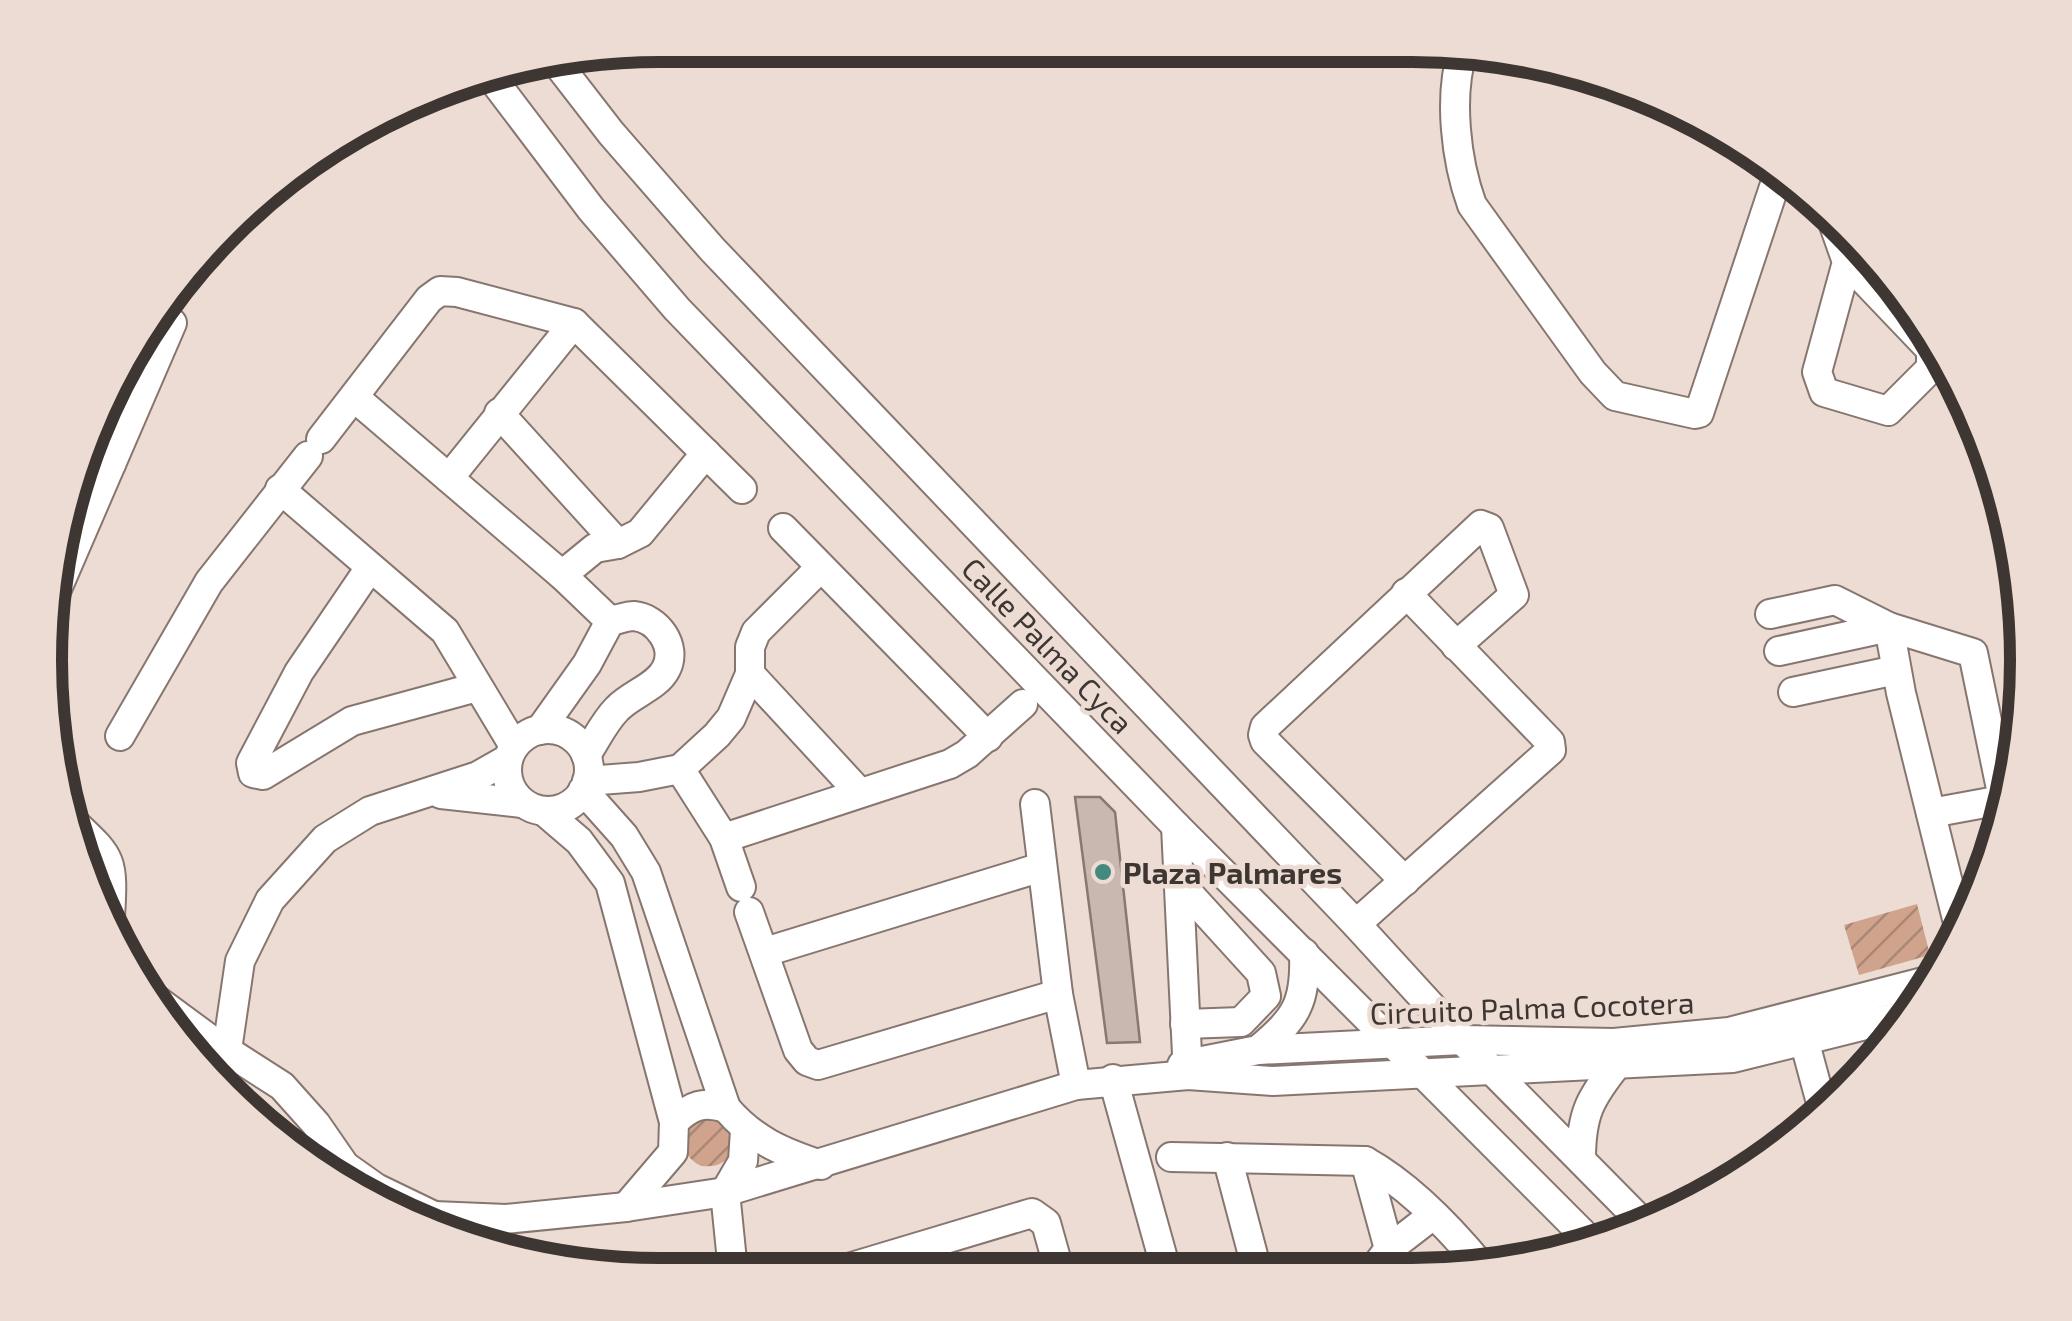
<svg xmlns="http://www.w3.org/2000/svg" width="2072" height="1321" font-family="'Exo 2',sans-serif">
<defs>
<pattern id="garden-furrows" width="10" height="10" patternUnits="userSpaceOnUse" patternTransform="scale(2.5)"><rect width="10" height="10" fill="#d0a38d"/><path d="M-1 1l2-2M0 10L10 0M9 11l2-2" fill="none" stroke="#aa8674"/></pattern>
</defs>
<rect width="100%" height="100%" fill="#eddcd3"/>
<g fill="url(#garden-furrows)">
<polygon points="1917,904 1930,955 1859,975 1844,925"/>
<path d="M 687,1116 L 730,1120 L 737,1145 C 727,1161 721,1168 701,1166 C 678,1154 684,1138 687,1116 Z"/>
</g>
<polygon fill="#c9b8b0" stroke="#887870" stroke-width="2.5" points="1075,797 1100,797 1115,812 1140,1042 1107,1043"/>
<g fill="none" stroke-linecap="round" stroke-linejoin="round">
<g stroke="#86766f" stroke-width="32">
<g id="minor">
<path d="M 1463,50 C 1448,96 1456,161 1472,205 L 1593,373 L 1615,396 L 1695,414 L 1699,413 L 1780,169"/>
<polyline points="556,62 611,133 712,249 1356,924 1462,1040 1643,1223"/>
<polyline points="488,73 591,209 677,309 1176,826 1587,1238"/>
<polyline points="1835,228 1847,262 1931,350 1931,368 1888,411 1824,392 1817,372 1847,262"/>
<polyline points="354,397 562,575 610,621"/>
<polyline points="499,413 618,544"/>
<polyline points="321,439 429,299 440,291 457,292 574,323 742,489"/>
<polyline points="87,444 111,464"/>
<polyline points="449,478 574,323"/>
<polyline points="280,489 445,631 514,746"/>
<polyline points="783,528 988,737"/>
<polyline points="369,569 299,672 251,763 253,773 263,775 352,721 477,687"/>
<polyline points="562,575 595,548 618,544 640,533 706,453"/>
<polyline points="48,610 172,323"/>
<polyline points="1770,614 1835,600 1889,627 1779,651"/>
<polyline points="750,674 859,792"/>
<polyline points="1793,692 1896,670"/>
<circle cx="548" cy="770" r="41"/>
<path d="M 540,730 L 587,664 L 610,621 C 617,620 626,616 634,616 C 657,618 678,646 666,669 C 657,687 631,694 617,709 C 604,722 596,740 586,755"/>
<polyline points="120,736 209,582 308,456"/>
<polyline points="680,769 724,838 741,887"/>
<polyline points="587,781 639,777 680,769 717,735 731,718 750,674 750,647 756,632 820,568"/>
<path d="M 583,790 L 624,836 L 646,872 L 726,1108 C 753,1140 782,1152 821,1165"/>
<polyline points="441,794 522,803"/>
<polyline points="1035,804 1058,994 1076,1085"/>
<polyline points="544,811 579,841 610,883 674,1122 673,1152 626,1207"/>
<polyline points="1931,813 2007,799"/>
<path d="M 66,815 C 111,858 114,854 110,917"/>
<polyline points="1176,826 1188,1075"/>
<polyline points="724,838 950,764 967,754 1023,704"/>
<polyline points="1405,881 1265,741 1263,735 1265,727 1481,525 1489,528 1514,595 1456,646"/>
<polyline points="1180,884 1261,973 1266,996 1241,1022 1185,1024"/>
<polyline points="749,912 798,1050 807,1061 818,1065 1058,994"/>
<polyline points="1957,919 1901,693 1889,627 1973,653 2006,813"/>
<polyline points="1356,924 1551,750 1550,742 1406,593"/>
<polyline points="765,952 1042,867"/>
<polyline points="143,990 215,1043 282,1086 316,1124 345,1166 376,1188 434,1216"/>
<polyline points="1800,1025 1820,1099 1829,1111"/>
<path d="M 1258,1050 C 1296,1018 1306,1004 1304,953"/>
<polyline points="1182,1065 1258,1050 1462,1040 1614,1043 1729,1032 1927,981"/>
<polyline points="216,1074 227,1050 240,961 270,900 325,839 370,811 478,776 508,759"/>
<polyline points="1113,1079 1167,1273"/>
<path d="M 674,1122 C 691,1105 704,1101 726,1108"/>
<path d="M 1171,1157 L 1365,1161 C 1410,1186 1449,1227 1482,1267"/>
<polyline points="1227,1157 1258,1274"/>
<path d="M 1581,1159 C 1581,1114 1590,1098 1618,1063"/>
<polyline points="1365,1161 1389,1249"/>
<polyline points="725,1192 733,1271"/>
<polyline points="725,1192 743,1161 745,1130"/>
<polyline points="416,1224 434,1216 506,1219 626,1207 725,1192 1076,1085 1188,1075 1273,1081 1733,1058 1910,1014"/>
<polyline points="835,1272 1032,1213 1046,1223 1060,1273"/>
<polyline points="1370,1274 1389,1249 1433,1215"/>
</g>
</g>
<use href="#minor" stroke="#fff" stroke-width="28"/>
</g>
<circle fill="#44897e" stroke="#eddcd3" stroke-width="4" cx="1103" cy="872" r="10"/>
<g text-anchor="middle" dominant-baseline="central" stroke-width="9" stroke-linejoin="round" paint-order="stroke">
<g font-size="30" fill="#3d3633" stroke="#eddcd3">
<text transform="translate(1048 645) rotate(46)">Calle Palma Cyca</text>
<text transform="translate(1532 1007) rotate(-2)">Circuito Palma Cocotera</text>
</g>
<g font-size="30" font-weight="bold" fill="#3d3633" stroke="#eddcd3" text-anchor="start">
<text x="1123" y="872">Plaza Palmares</text>
</g>
</g>
<path d="M0 0H2072V1321H0ZM660 62H1412A598 598 0 0 1 2010 660V660A598 598 0 0 1 1412 1258H660A598 598 0 0 1 62 660V660A598 598 0 0 1 660 62Z" fill="#eddcd3" fill-rule="evenodd"/>
<path fill="none" stroke="#3d3633" stroke-width="12" d="M660 62H1412A598 598 0 0 1 2010 660V660A598 598 0 0 1 1412 1258H660A598 598 0 0 1 62 660V660A598 598 0 0 1 660 62Z"/>
</svg>
